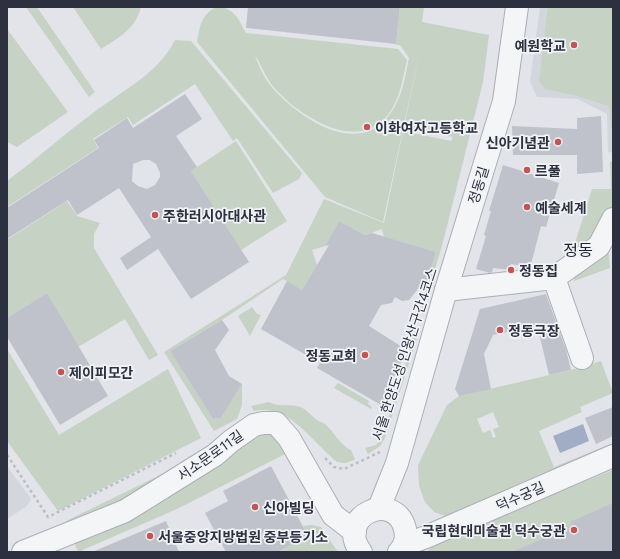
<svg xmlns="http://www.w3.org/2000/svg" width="620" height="559" font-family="Commissioner,'Noto Sans KR',sans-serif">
<rect width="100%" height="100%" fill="#e2e4e9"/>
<g fill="#d4d6dd">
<polygon points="540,7 613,7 613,151 608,153 607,114 577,99 537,97 530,82"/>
<polygon points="7,466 31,499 27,506 7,519"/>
</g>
<g fill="#c5d2c4" fill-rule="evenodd">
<polygon points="26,7 37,7 95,92 89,97"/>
<path d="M 73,7 L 141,7 C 135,29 120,37 101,49 Z"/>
<path d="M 217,7 C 234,7 239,20 246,33 L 398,49 L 407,60 C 403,76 401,93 393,107 C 365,157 305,120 277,91 C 267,81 262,66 255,55 C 259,68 266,82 276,92 C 302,119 355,155 387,118 C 402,101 405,78 409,58 L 400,45 L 396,45 L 400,7 L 424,7 L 422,22 L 489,35 L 483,82 L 442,246 L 423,309 L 420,304 L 436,252 L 384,237 L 382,229 L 365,235 L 339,221 L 325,246 L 312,250 L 317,265 L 302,290 L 283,279 L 222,320 L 170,351 L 213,419 L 221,418 L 242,384 L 242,405 L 237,419 L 214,431 L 164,352 L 286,275 L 324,199 L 384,223 L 403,131 L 451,141 L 453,137 L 404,127 L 423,36 L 383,222 L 325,197 L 197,42 C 200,26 201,14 217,7 Z"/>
<polygon points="548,7 613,7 613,140 609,106 577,96 545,89 539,81"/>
<polygon points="7,29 68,112 17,147 7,142"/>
<path d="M 175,40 L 191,41 L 302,173 L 299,179 L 273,193 L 237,138 L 233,141 L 195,84 L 133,125 L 128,117 L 93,139 L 98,148 L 7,207 L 7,181 C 35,160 61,137 89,116 C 118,93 158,75 175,40 Z"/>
<polygon points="236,141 287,221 241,250 191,171"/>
<polygon points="613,161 613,243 608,244 610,268 574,281 575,263 571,256 592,189 611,189 610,162"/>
<polygon points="67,201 77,216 100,223 94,234 94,248 158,355 149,360 125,319 78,347 47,293 7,318 7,240"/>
<polygon points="252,307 257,314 261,315 250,336 238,316"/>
<polygon points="417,329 420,329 385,438 380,446 368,454 365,448 376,445 382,437 410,350 414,331"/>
<polygon points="7,349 59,435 168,369 201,438 58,511 7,441"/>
<path d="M 601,361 L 613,393 L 580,407 L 582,412 L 539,431 L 554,467 L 613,443 L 613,448 L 448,517 L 434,512 L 425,502 L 419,486 L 418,465 L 447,405 L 459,396 L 571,370 ZM 493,412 L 499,427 L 493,429 L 496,437 L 493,438 L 490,430 L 483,433 L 477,419 Z"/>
<polygon points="338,383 369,401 368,404 372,407 371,409 334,388"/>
<path d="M 269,402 C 279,407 286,404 297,406 C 305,407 310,415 317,420 C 319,422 323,422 325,424 C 333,431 342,447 351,450 L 355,460 L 345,463 L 337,462 C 313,443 288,402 254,411 L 251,406 Z"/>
<polygon points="265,427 291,451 177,509 78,552 66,521 257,428"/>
<polygon points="613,470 613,552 427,552 436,542"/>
<polygon points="312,525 321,527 338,552 278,552 308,536 303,526"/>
</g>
<polygon fill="#a1adc5" points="583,424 589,441 560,453 553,436"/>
<g fill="#c0c2cb" fill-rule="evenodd">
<polygon points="248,7 400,7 396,44 246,28"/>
<path d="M 185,94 L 202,119 L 176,136 L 197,167 L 191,171 L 249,262 L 191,299 L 158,249 L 127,270 L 120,258 L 151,237 L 119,188 L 77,215 L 68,200 L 7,239 L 7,208 L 99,148 L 94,140 L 127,118 L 133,128 ZM 143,160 L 150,160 L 156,164 L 160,173 L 160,177 L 155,185 L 147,189 L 138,186 L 132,181 L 133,164 Z"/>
<polygon points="601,116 603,172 577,174 577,155 513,155 512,126 577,129 577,118"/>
<polygon points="503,165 559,183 546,227 541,226 530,268 511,264 510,270 493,268 492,272 490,273 476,269 486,236 484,235 491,211 489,211"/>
<polygon points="339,221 365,235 372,233 436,252 426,285 422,284 409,300 402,301 395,297 392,303 381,305 369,326 407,350 381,405 317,368 320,363 261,329 287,281 302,290 329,245 325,246"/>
<polygon points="47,293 108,396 60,425 7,337 7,318"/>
<polygon points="546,294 566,350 571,370 549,375 537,325 493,335 484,354 491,389 459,396 455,389 480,309"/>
<polygon points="222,320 229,330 215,350 229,376 242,384 221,418 213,419 170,351"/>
<polygon points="613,407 613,436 596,444 585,418"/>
<polygon points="271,466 308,536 278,552 226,552 205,513 228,501 223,491"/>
<polygon points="613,503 613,552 512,552 572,526 570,522"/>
<polygon points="166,521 179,552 92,552"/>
</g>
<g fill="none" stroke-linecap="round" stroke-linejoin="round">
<g stroke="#abaeb6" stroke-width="24">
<g id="minor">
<polyline points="554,278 582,358"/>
<polyline points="446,290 554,278 599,246 613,219"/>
<polyline points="379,508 397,463 446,290 504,101 517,7"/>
<polyline points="404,545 426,537 613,456"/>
<polyline points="23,552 125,511 215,455 231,441 254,425 263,423 276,423 289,438 333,515 355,532"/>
<path d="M 361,552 C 334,516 395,489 405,529 C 407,537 405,546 399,552"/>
</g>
</g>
<g stroke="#bcbec3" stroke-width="2.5" stroke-dasharray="3 3" stroke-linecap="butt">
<polyline points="7,455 48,517 176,453"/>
<polyline points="325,458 334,467 344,469 380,452"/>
</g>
<use href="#minor" stroke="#f4f5f7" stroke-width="22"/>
</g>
<g fill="#c05655" stroke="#f1f3f6" stroke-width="1.5">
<circle cx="574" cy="45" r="4"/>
<circle cx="367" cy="127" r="4"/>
<circle cx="558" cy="142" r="4"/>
<circle cx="527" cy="170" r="4"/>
<circle cx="527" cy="207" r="4"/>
<circle cx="155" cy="215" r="4"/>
<circle cx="511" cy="270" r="4"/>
<circle cx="500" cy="330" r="4"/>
<circle cx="365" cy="355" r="4"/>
<circle cx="61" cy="372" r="4"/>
<circle cx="255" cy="507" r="4"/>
<circle cx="574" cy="530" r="4"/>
<circle cx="150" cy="536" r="4"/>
</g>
<g text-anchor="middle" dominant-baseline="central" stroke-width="3.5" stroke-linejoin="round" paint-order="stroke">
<g font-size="14" font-weight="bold" fill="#2c303f" stroke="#f1f3f6" text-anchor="start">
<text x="566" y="45" text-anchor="end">예원학교</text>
<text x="375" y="127">이화여자고등학교</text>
<text x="550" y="142" text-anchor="end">신아기념관</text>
<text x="535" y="170">르풀</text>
<text x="535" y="207">예술세계</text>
<text x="163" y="215">주한러시아대사관</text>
<text x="519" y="270">정동집</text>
<text x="508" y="330">정동극장</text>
<text x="357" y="355" text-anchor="end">정동교회</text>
<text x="69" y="372">제이피모간</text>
<text x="263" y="507">신아빌딩</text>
<text x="566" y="530" text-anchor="end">국립현대미술관 덕수궁관</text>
<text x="158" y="536">서울중앙지방법원 중부등기소</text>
</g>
<g font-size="14" fill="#2c303f" stroke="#f1f3f6">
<text transform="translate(478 185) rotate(-73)">정동길</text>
<text transform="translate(404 354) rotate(-72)">서울 한양도성 인왕산구간4코스</text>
<text transform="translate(210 455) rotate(-35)">서소문로11길</text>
<text transform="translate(520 496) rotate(-24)">덕수궁길</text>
</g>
<g font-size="16" fill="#1e2130" stroke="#f1f3f6">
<text x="578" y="249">정동</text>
</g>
</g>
<rect width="620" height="559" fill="none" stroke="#2c303f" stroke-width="16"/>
</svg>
